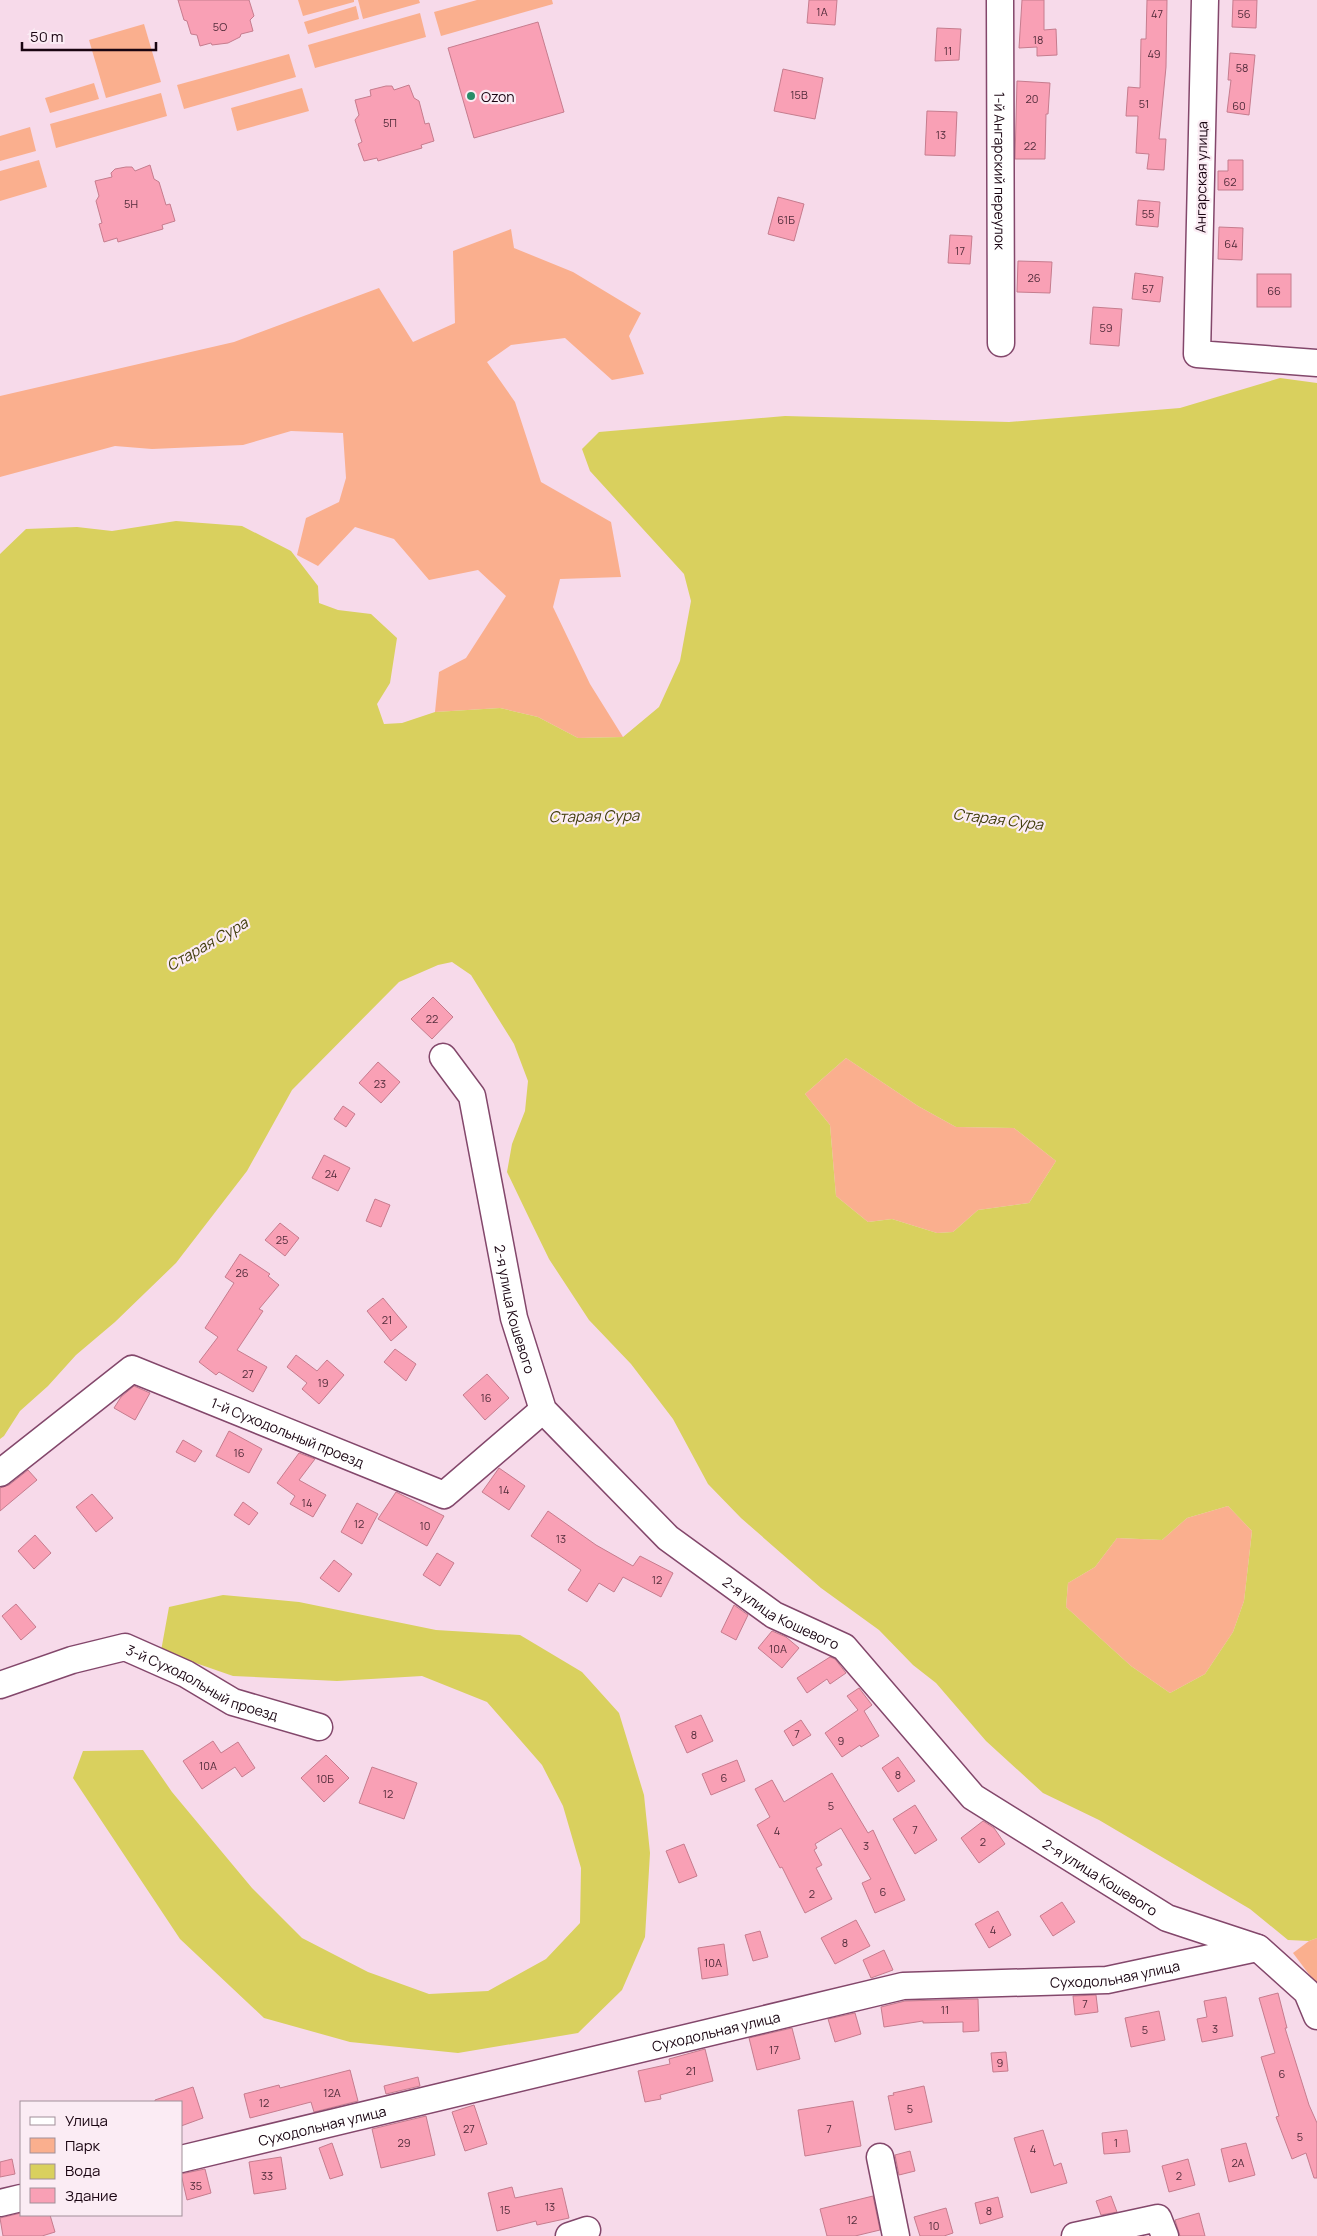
<svg xmlns="http://www.w3.org/2000/svg" width="1317" height="2236" font-family="Manrope,sans-serif">
<rect width="100%" height="100%" fill="#f7daea"/>
<g fill="#faaf8e">
<polygon points="298,0 354,0 354,2 303,16"/>
<polygon points="358,0 419,0 420,3 363,19"/>
<polygon points="477,0 552,0 553,4 441,36 434,12"/>
<polygon points="356,6 359,19 308,34 304,22"/>
<polygon points="420,13 426,37 315,68 308,45"/>
<polygon points="144,24 161,82 106,98 89,40"/>
<polygon points="289,54 296,77 184,109 177,85"/>
<polygon points="94,83 99,99 50,113 45,98"/>
<polygon points="302,88 309,111 237,131 231,108"/>
<polygon points="161,93 167,116 56,148 50,124"/>
<polygon points="30,127 36,151 0,161 0,136"/>
<polygon points="39,160 47,187 0,201 0,171"/>
<polygon points="511,229 514,248 573,272 641,313 629,336 644,374 612,380 565,338 511,345 487,362 515,402 541,482 611,522 621,577 560,579 553,607 590,684 623,737 578,738 538,717 500,708 435,712 439,672 466,658 506,596 478,570 429,580 394,539 355,527 318,566 297,555 306,518 339,502 346,478 343,433 291,431 243,445 152,449 115,446 0,477 0,396 234,342 379,288 413,342 455,323 453,251"/>
<polygon points="846,1058 918,1106 956,1127 1014,1128 1056,1161 1029,1203 978,1210 953,1232 937,1233 892,1219 868,1222 836,1196 830,1125 805,1094"/>
<polygon points="1228,1506 1252,1531 1244,1601 1233,1632 1205,1674 1170,1693 1131,1666 1066,1607 1068,1583 1095,1567 1117,1538 1162,1540 1187,1518"/>
<polygon points="1317,1938 1317,1985 1293,1953 1309,1941"/>
</g>
<g fill="#d9d05e" fill-rule="evenodd">
<path d="M 1280,378 L 1317,383 L 1317,1938 L 1309,1941 L 1288,1940 L 1250,1909 L 1099,1820 L 1043,1793 L 986,1741 L 936,1683 L 913,1665 L 879,1630 L 821,1588 L 741,1518 L 708,1484 L 673,1419 L 631,1364 L 589,1320 L 549,1259 L 531,1222 L 507,1172 L 512,1144 L 525,1111 L 528,1081 L 514,1044 L 471,975 L 452,962 L 438,965 L 399,982 L 292,1090 L 247,1171 L 176,1263 L 115,1322 L 76,1355 L 48,1386 L 20,1411 L 4,1436 L 0,1439 L 0,554 L 26,529 L 77,527 L 112,531 L 176,521 L 242,526 L 291,551 L 318,586 L 319,603 L 338,610 L 371,614 L 397,638 L 390,683 L 377,704 L 384,724 L 402,723 L 435,712 L 500,708 L 538,717 L 578,738 L 623,737 L 659,707 L 680,661 L 691,601 L 684,574 L 590,471 L 582,449 L 599,432 L 785,416 L 1009,422 L 1180,408 ZM 846,1058 L 918,1106 L 956,1127 L 1014,1128 L 1056,1161 L 1029,1203 L 978,1210 L 953,1232 L 937,1233 L 892,1219 L 868,1222 L 836,1196 L 830,1125 L 805,1094 ZM 1228,1506 L 1252,1531 L 1244,1601 L 1233,1632 L 1205,1674 L 1170,1693 L 1131,1666 L 1066,1607 L 1068,1583 L 1095,1567 L 1117,1538 L 1162,1540 L 1187,1518 Z"/>
<polygon points="223,1595 299,1602 436,1630 520,1635 582,1672 619,1713 644,1795 650,1853 645,1937 622,1990 578,2033 458,2053 350,2042 264,2018 180,1939 73,1778 83,1751 143,1750 172,1792 252,1888 302,1938 368,1972 429,1994 488,1991 546,1959 580,1923 581,1868 563,1806 542,1765 487,1702 422,1676 337,1681 233,1676 161,1651 169,1607"/>
</g>
<g fill="#f9a0b5" stroke="#c67c8e">
<polygon points="178,0 249,0 254,16 250,20 253,31 241,34 240,37 228,43 212,45 211,43 200,46 197,35 191,34 187,21 184,20"/>
<polygon points="809,0 837,0 835,25 807,23"/>
<polygon points="1022,0 1044,0 1044,30 1056,29 1057,55 1037,56 1037,47 1019,48"/>
<polygon points="1147,0 1167,0 1166,67 1159,139 1166,139 1164,170 1147,169 1149,154 1136,153 1138,116 1126,116 1128,87 1140,88 1141,39 1146,39"/>
<polygon points="1233,0 1257,0 1256,28 1232,27"/>
<polygon points="538,22 564,112 474,138 448,48"/>
<polygon points="937,28 961,29 959,60 935,61"/>
<polygon points="1230,53 1255,55 1249,115 1227,112 1231,80 1228,80"/>
<polygon points="783,69 823,78 815,119 774,111"/>
<polygon points="1017,81 1050,83 1048,114 1046,114 1045,159 1015,159"/>
<polygon points="409,85 414,98 419,101 425,124 429,123 434,141 421,145 422,148 378,161 377,158 364,161 358,144 362,142 355,120 359,115 355,100 371,96 370,90 386,86 392,86 394,90"/>
<polygon points="927,111 957,112 955,156 925,155"/>
<polygon points="1228,160 1243,160 1243,190 1218,190 1218,171 1228,171"/>
<polygon points="150,165 154,179 159,182 166,205 170,204 175,221 162,225 163,229 118,242 117,238 104,242 99,224 102,223 96,201 99,196 95,181 112,177 111,173 115,169 126,167 132,167 135,171"/>
<polygon points="778,197 804,204 794,241 768,234"/>
<polygon points="1138,200 1160,202 1158,227 1136,225"/>
<polygon points="1219,227 1243,228 1242,260 1218,259"/>
<polygon points="950,235 972,236 970,264 948,263"/>
<polygon points="1018,261 1052,262 1050,293 1017,292"/>
<polygon points="1135,273 1163,277 1160,302 1132,299"/>
<rect x="1257" y="274" width="34" height="33"/>
<polygon points="1093,307 1122,309 1119,346 1090,344"/>
<polygon points="433,997 453,1017 432,1039 411,1019"/>
<polygon points="378,1062 400,1082 381,1103 359,1083"/>
<polygon points="343,1106 355,1114 346,1127 334,1119"/>
<polygon points="324,1155 350,1168 338,1191 312,1178"/>
<polygon points="375,1199 390,1205 381,1227 366,1221"/>
<polygon points="280,1223 299,1238 285,1256 265,1240"/>
<polygon points="240,1254 270,1274 268,1276 279,1285 259,1309 263,1311 237,1350 267,1367 253,1392 219,1372 216,1375 199,1362 218,1337 205,1328 234,1283 225,1277"/>
<polygon points="383,1298 407,1327 391,1341 367,1311"/>
<polygon points="395,1349 416,1364 406,1381 384,1362"/>
<polygon points="296,1355 317,1371 327,1360 344,1375 319,1404 302,1389 307,1383 287,1367"/>
<polygon points="487,1374 509,1398 485,1420 463,1395"/>
<polygon points="134,1386 150,1393 135,1420 114,1408 121,1397"/>
<polygon points="229,1431 262,1449 249,1473 216,1456"/>
<polygon points="183,1440 202,1451 195,1462 176,1452"/>
<polygon points="299,1453 315,1459 299,1480 326,1495 313,1517 290,1504 295,1496 277,1483"/>
<polygon points="499,1468 525,1486 509,1510 482,1492"/>
<polygon points="28,1470 37,1480 0,1511 0,1488 9,1485"/>
<polygon points="396,1492 444,1516 427,1546 378,1519"/>
<polygon points="92,1494 113,1518 96,1532 76,1507"/>
<polygon points="243,1502 258,1513 249,1525 234,1515"/>
<polygon points="357,1503 378,1514 362,1544 341,1532"/>
<polygon points="548,1511 596,1545 633,1566 640,1556 673,1573 661,1597 623,1577 614,1592 599,1583 587,1602 568,1590 581,1570 531,1536"/>
<polygon points="35,1535 51,1553 34,1569 18,1551"/>
<polygon points="437,1553 454,1563 440,1586 423,1575"/>
<polygon points="334,1560 352,1574 339,1592 320,1578"/>
<polygon points="16,1604 36,1627 21,1640 2,1616"/>
<polygon points="734,1605 748,1615 736,1640 721,1632"/>
<polygon points="772,1631 786,1637 799,1648 782,1668 758,1648"/>
<polygon points="830,1657 835,1659 846,1673 830,1684 827,1679 807,1693 797,1678"/>
<polygon points="859,1688 872,1705 864,1711 879,1736 861,1747 860,1745 842,1757 825,1733 858,1710 847,1696"/>
<polygon points="701,1715 713,1741 687,1753 675,1726"/>
<polygon points="801,1720 811,1735 793,1746 784,1731"/>
<polygon points="213,1741 221,1753 238,1742 255,1768 242,1777 235,1767 202,1789 183,1761"/>
<polygon points="326,1755 349,1778 324,1802 301,1778"/>
<polygon points="898,1757 915,1781 898,1792 882,1768"/>
<polygon points="737,1760 745,1781 711,1795 702,1774"/>
<polygon points="372,1767 417,1783 404,1819 359,1803"/>
<polygon points="832,1773 868,1833 873,1830 905,1900 875,1913 862,1883 871,1879 841,1828 815,1844 817,1848 814,1850 822,1865 816,1868 832,1899 805,1913 782,1867 780,1868 757,1825 770,1817 755,1789 772,1780 784,1802"/>
<polygon points="915,1805 937,1840 915,1854 893,1819"/>
<polygon points="983,1821 994,1828 1005,1844 979,1863 961,1838"/>
<polygon points="684,1844 697,1876 679,1883 666,1851"/>
<polygon points="1062,1902 1075,1922 1053,1936 1040,1916"/>
<polygon points="998,1911 1011,1935 989,1948 975,1924"/>
<polygon points="856,1920 870,1946 835,1964 821,1938"/>
<polygon points="760,1931 768,1957 753,1961 745,1935"/>
<polygon points="724,1944 728,1975 702,1979 698,1948"/>
<polygon points="884,1950 893,1970 871,1978 863,1960"/>
<polygon points="1278,1993 1287,2028 1285,2028 1309,2105 1317,2123 1317,2178 1314,2178 1306,2153 1292,2159 1276,2117 1279,2116 1261,2057 1275,2053 1259,1998"/>
<polygon points="1096,1995 1098,2012 1075,2015 1073,1996"/>
<polygon points="1226,1997 1233,2036 1202,2042 1197,2019 1207,2017 1204,2001"/>
<polygon points="978,1999 979,2031 963,2032 963,2022 923,2023 923,2021 884,2027 881,2007 905,2001"/>
<polygon points="1159,2011 1165,2040 1131,2047 1125,2018"/>
<polygon points="855,2013 861,2034 835,2042 828,2019"/>
<polygon points="792,2028 800,2059 757,2070 749,2038"/>
<polygon points="705,2049 713,2081 660,2095 661,2099 645,2102 638,2071 670,2064 669,2059"/>
<polygon points="1006,2052 1008,2071 993,2072 991,2053"/>
<polygon points="350,2070 358,2101 314,2112 311,2102 250,2118 244,2094 279,2085 280,2088"/>
<polygon points="418,2077 420,2086 386,2094 384,2086"/>
<polygon points="924,2086 932,2122 895,2130 888,2096 894,2095 893,2093"/>
<polygon points="193,2087 203,2118 181,2126 181,2102 155,2102 155,2100"/>
<polygon points="853,2101 861,2146 805,2156 798,2110"/>
<polygon points="474,2105 487,2144 465,2151 452,2112"/>
<polygon points="426,2116 435,2155 381,2168 372,2129"/>
<polygon points="1043,2130 1054,2166 1061,2163 1067,2183 1031,2193 1014,2138"/>
<polygon points="1127,2130 1130,2152 1104,2154 1102,2133"/>
<polygon points="332,2143 343,2175 330,2179 319,2148"/>
<polygon points="1246,2143 1255,2175 1229,2182 1221,2149"/>
<polygon points="910,2151 915,2171 899,2175 895,2155"/>
<polygon points="281,2157 286,2189 254,2194 249,2162"/>
<polygon points="12,2159 15,2174 0,2177 0,2162"/>
<polygon points="1188,2159 1195,2185 1169,2192 1162,2166"/>
<polygon points="205,2169 211,2193 187,2200 181,2174"/>
<polygon points="512,2187 515,2198 562,2188 569,2218 537,2225 536,2221 497,2231 488,2193"/>
<polygon points="873,2196 880,2230 855,2236 827,2236 820,2209"/>
<polygon points="1111,2196 1117,2212 1101,2215 1096,2201"/>
<polygon points="998,2197 1003,2217 980,2224 975,2203"/>
<polygon points="946,2208 953,2233 944,2236 920,2236 914,2217"/>
<polygon points="21,2213 50,2215 55,2232 42,2236 3,2236 0,2218"/>
<polygon points="1199,2213 1205,2236 1180,2236 1175,2220"/>
</g>
<g fill="none" stroke-linecap="round" stroke-linejoin="round">
<g stroke="#83476b" stroke-width="29">
<g id="minor">
<path id="s1" d="M 1000,0 L 1001,343"/>
<polyline points="1205,0 1197,354 1317,363"/>
<path id="s2" d="M 443,1057 L 472,1096 L 514,1318 L 543,1410 L 668,1538 L 774,1615 L 844,1647 L 973,1797 L 1167,1918 L 1258,1948 L 1307,1992 L 1317,2016"/>
<path id="s3" d="M 0,1473 L 132,1369 L 444,1495 L 543,1410"/>
<path id="s4" d="M 0,1685 L 72,1660 L 125,1647 L 186,1674 L 233,1702 L 319,1727"/>
<polyline points="880,2157 896,2236"/>
<path id="s5" d="M 181,2159 L 903,1986 L 1107,1980 L 1257,1948"/>
<polyline points="0,2203 21,2198"/>
<polyline points="569,2236 587,2230"/>
<polyline points="1075,2236 1158,2218 1165,2236"/>
</g>
</g>
<use href="#minor" stroke="#fff" stroke-width="26"/>
</g>
<circle fill="#278d68" stroke="#fbecf4" stroke-width="2" cx="471" cy="96" r="5"/>
<g text-anchor="middle" dominant-baseline="central" stroke-width="4.5" stroke-linejoin="round" paint-order="stroke">
<g font-size="11" fill="#512b3a">
<text x="822" y="11">1А</text>
<text x="1157" y="13">47</text>
<text x="1244" y="13">56</text>
<text x="220" y="26">5О</text>
<text x="1038" y="39">18</text>
<text x="948" y="50">11</text>
<text x="1154" y="53">49</text>
<text x="1242" y="67">58</text>
<text x="799" y="94">15В</text>
<text x="1032" y="98">20</text>
<text x="1144" y="103">51</text>
<text x="1239" y="105">60</text>
<text x="390" y="122">5П</text>
<text x="941" y="134">13</text>
<text x="1030" y="145">22</text>
<text x="1230" y="181">62</text>
<text x="131" y="203">5Н</text>
<text x="1148" y="213">55</text>
<text x="786" y="219">61Б</text>
<text x="1231" y="243">64</text>
<text x="960" y="250">17</text>
<text x="1034" y="277">26</text>
<text x="1148" y="288">57</text>
<text x="1274" y="290">66</text>
<text x="1106" y="327">59</text>
<text x="432" y="1018">22</text>
<text x="380" y="1083">23</text>
<text x="331" y="1173">24</text>
<text x="282" y="1239">25</text>
<text x="242" y="1272">26</text>
<text x="387" y="1319">21</text>
<text x="248" y="1373">27</text>
<text x="323" y="1382">19</text>
<text x="486" y="1397">16</text>
<text x="239" y="1452">16</text>
<text x="504" y="1489">14</text>
<text x="307" y="1502">14</text>
<text x="359" y="1523">12</text>
<text x="425" y="1525">10</text>
<text x="561" y="1538">13</text>
<text x="657" y="1579">12</text>
<text x="778" y="1648">10А</text>
<text x="797" y="1733">7</text>
<text x="694" y="1734">8</text>
<text x="841" y="1740">9</text>
<text x="208" y="1765">10А</text>
<text x="898" y="1774">8</text>
<text x="724" y="1777">6</text>
<text x="325" y="1778">10Б</text>
<text x="388" y="1793">12</text>
<text x="831" y="1805">5</text>
<text x="915" y="1829">7</text>
<text x="777" y="1830">4</text>
<text x="983" y="1841">2</text>
<text x="866" y="1845">3</text>
<text x="883" y="1891">6</text>
<text x="812" y="1893">2</text>
<text x="993" y="1929">4</text>
<text x="845" y="1942">8</text>
<text x="713" y="1962">10А</text>
<text x="1085" y="2003">7</text>
<text x="945" y="2009">11</text>
<text x="1215" y="2028">3</text>
<text x="1145" y="2029">5</text>
<text x="774" y="2049">17</text>
<text x="1000" y="2062">9</text>
<text x="691" y="2070">21</text>
<text x="1282" y="2073">6</text>
<text x="332" y="2092">12А</text>
<text x="264" y="2102">12</text>
<text x="910" y="2108">5</text>
<text x="469" y="2128">27</text>
<text x="829" y="2128">7</text>
<text x="1300" y="2136">5</text>
<text x="404" y="2142">29</text>
<text x="1116" y="2142">1</text>
<text x="1033" y="2148">4</text>
<text x="1238" y="2162">2А</text>
<text x="267" y="2175">33</text>
<text x="1179" y="2175">2</text>
<text x="196" y="2185">35</text>
<text x="550" y="2206">13</text>
<text x="505" y="2209">15</text>
<text x="989" y="2210">8</text>
<text x="852" y="2219">12</text>
<text x="934" y="2225">10</text>
</g>
<g font-size="14" fill="#190411" stroke="#fbecf4" text-anchor="start">
<text x="481" y="96">Ozon</text>
</g>
<g font-size="14" fill="#190411" stroke="#fbecf4">
<text stroke="none"><textPath href="#s1" startOffset="171">1-й Ангарский переулок</textPath></text>
<text transform="translate(1201 177) rotate(-89)">Ангарская улица</text>
<text stroke="none"><textPath href="#s2" startOffset="266">2-я улица Кошевого</textPath></text>
<text stroke="none"><textPath href="#s3" startOffset="336">1-й Суходольный проезд</textPath></text>
<text stroke="none"><textPath href="#s2" startOffset="686">2-я улица Кошевого</textPath></text>
<text stroke="none"><textPath href="#s4" startOffset="216">3-й Суходольный проезд</textPath></text>
<text stroke="none"><textPath href="#s2" startOffset="1106">2-я улица Кошевого</textPath></text>
<text stroke="none"><textPath href="#s5" startOffset="955">Суходольная улица</textPath></text>
<text stroke="none"><textPath href="#s5" startOffset="550">Суходольная улица</textPath></text>
<text stroke="none"><textPath href="#s5" startOffset="145">Суходольная улица</textPath></text>
</g>
<g font-size="15" font-style="italic" fill="#413d0c" stroke="#fbecf4">
<text transform="translate(594 816) rotate(-1)">Старая Сура</text>
<text transform="translate(998 819) rotate(7)">Старая Сура</text>
<text transform="translate(207 944) rotate(-30)">Старая Сура</text>
</g>
</g>
<rect x="20" y="2101" width="162" height="115" fill="#fbecf4" stroke="#a18f99"/>
<rect x="30" y="2117" width="25" height="8" fill="#ffffff" stroke="#a18f99"/>
<text x="65" y="2126" font-size="15" fill="#190411">Улица</text>
<rect x="30" y="2138" width="25" height="15" fill="#faaf8e" stroke="#a18f99"/>
<text x="65" y="2151" font-size="15" fill="#190411">Парк</text>
<rect x="30" y="2164" width="25" height="15" fill="#d9d05e" stroke="#a18f99"/>
<text x="65" y="2176" font-size="15" fill="#190411">Вода</text>
<rect x="30" y="2188" width="25" height="15" fill="#f9a0b5" stroke="#a18f99"/>
<text x="65" y="2201" font-size="15" fill="#190411">Здание</text>
<path d="M22 42v8h134v-8" fill="none" stroke="#190411" stroke-width="2.5"/>
<text x="30" y="42" font-size="15" fill="#190411" stroke="#fbecf4" stroke-width="4" paint-order="stroke">50 m</text>
</svg>
